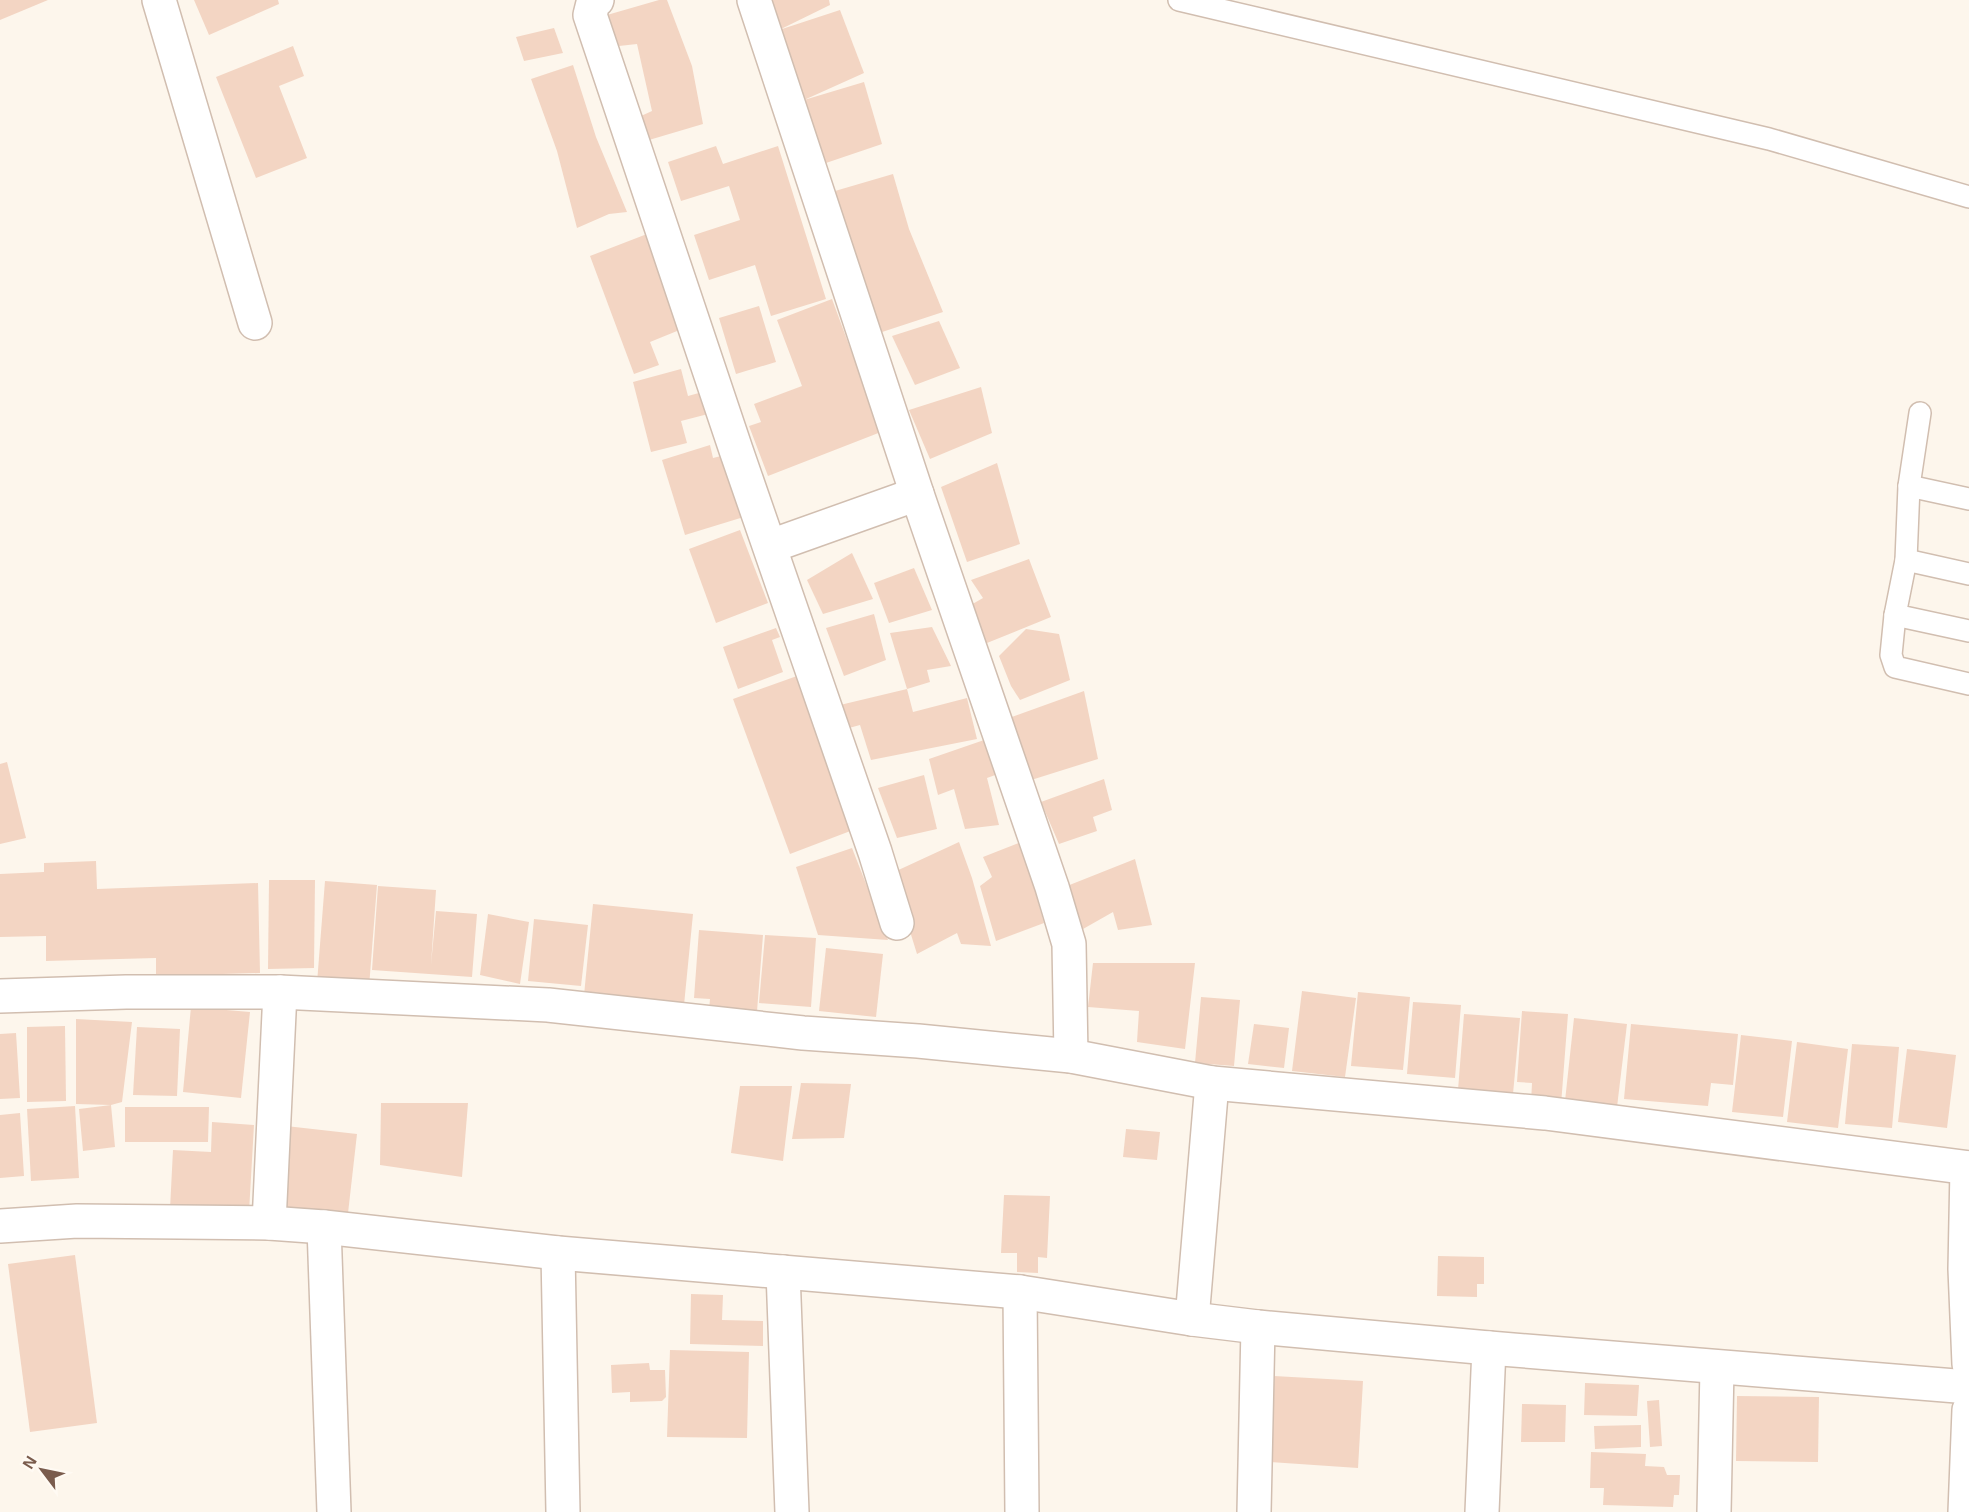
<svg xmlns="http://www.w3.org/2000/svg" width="1969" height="1512" font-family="Helvetica,sans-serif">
<rect width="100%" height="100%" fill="#fdf6ec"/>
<g fill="#f3d5c3">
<polygon points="0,0 48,0 0,20"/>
<polygon points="194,0 278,0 279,4 209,35"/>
<polygon points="659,0 667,0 692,66 703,124 649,140 641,116 652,111 637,44 619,46 607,15"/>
<polygon points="770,0 829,0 830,5 779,30"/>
<polygon points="840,10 864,73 804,100 779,30"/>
<polygon points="554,28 563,53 524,61 516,37"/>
<polygon points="293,46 304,76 279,86 307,158 256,178 216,77"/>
<polygon points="573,65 596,137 627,212 609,214 577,228 557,151 531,79"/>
<polygon points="864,82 882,144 823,164 804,100"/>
<polygon points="716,146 723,164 778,146 826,299 771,316 755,265 709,280 694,235 740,220 729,186 681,201 668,162"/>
<polygon points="893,174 909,229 943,312 879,333 835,191"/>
<polygon points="647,234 682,329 650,342 659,365 634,374 590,256"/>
<polygon points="832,299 881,432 768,476 749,426 761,422 754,404 802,386 777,320"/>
<polygon points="759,306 776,362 736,374 719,318"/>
<polygon points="939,321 960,368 915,385 892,336"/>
<polygon points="681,369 688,396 706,391 712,413 681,421 687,443 651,452 633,382"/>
<polygon points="981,387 992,433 930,459 909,410"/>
<polygon points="710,445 713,458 729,454 747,516 685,535 662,460"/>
<polygon points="997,463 1020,544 967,562 941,487"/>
<polygon points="740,530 768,603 716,623 689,549"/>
<polygon points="852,553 873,599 823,614 807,580"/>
<polygon points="1029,559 1051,617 982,645 969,606 983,598 971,580"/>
<polygon points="914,568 932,610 889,623 874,583"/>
<polygon points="874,614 886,660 844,676 826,628"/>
<polygon points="932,627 951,666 927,670 930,682 907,689 890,633"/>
<polygon points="776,628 780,637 772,640 783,672 738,689 723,647"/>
<polygon points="1026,629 1059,634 1070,680 1020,700 1011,686 999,656"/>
<polygon points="797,676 853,830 790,854 733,699"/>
<polygon points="907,689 913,712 967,698 977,739 871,760 860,725 849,728 840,705"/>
<polygon points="1084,691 1098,759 1028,781 1009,718"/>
<polygon points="987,739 998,774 987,778 999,825 965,829 954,789 938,795 929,759"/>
<polygon points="7,762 26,838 0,844 0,764"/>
<polygon points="924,775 937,829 897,838 878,788"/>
<polygon points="1104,779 1112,810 1093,817 1097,831 1059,844 1041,802"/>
<polygon points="959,842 972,878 991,946 961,944 957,933 917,954 892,873"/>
<polygon points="1021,842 1044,923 996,941 980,886 992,877 983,857"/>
<polygon points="852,848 888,940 818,935 796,867"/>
<polygon points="1135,859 1152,925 1118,930 1113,912 1083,929 1067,886"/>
<polygon points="96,861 97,889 258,883 260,973 156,976 156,958 46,961 46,936 0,937 0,874 44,872 44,863"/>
<polygon points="269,880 315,880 314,968 268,969"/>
<polygon points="325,881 377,885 369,987 317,983"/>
<polygon points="378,886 436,890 431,965 436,911 477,914 472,977 372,970"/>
<polygon points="593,904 693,914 684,1005 584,995"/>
<polygon points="488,914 529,922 520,984 480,975"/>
<polygon points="534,919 588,925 581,986 528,981"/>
<polygon points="699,930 763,935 756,1024 708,1021 710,999 694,998"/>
<polygon points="765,935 816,938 811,1007 759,1003"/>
<polygon points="826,948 883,954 876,1017 819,1011"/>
<polygon points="1093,963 1195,963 1185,1049 1137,1042 1139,1011 1088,1007"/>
<polygon points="1302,991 1356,998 1345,1077 1292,1071"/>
<polygon points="1358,992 1410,997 1403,1070 1351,1066"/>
<polygon points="1201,997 1240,1000 1234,1066 1195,1063"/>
<polygon points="1413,1002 1461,1005 1455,1078 1407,1074"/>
<polygon points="191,1007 250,1012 241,1098 183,1092"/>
<polygon points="1522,1011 1568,1014 1561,1105 1531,1103 1532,1083 1517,1082"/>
<polygon points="1464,1014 1520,1018 1513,1094 1458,1090"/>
<polygon points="1574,1018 1627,1024 1617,1107 1565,1101"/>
<polygon points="76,1019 132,1022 122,1102 111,1105 115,1147 83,1151 79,1109 111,1105 76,1104"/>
<polygon points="1254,1024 1289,1028 1284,1068 1248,1064"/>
<polygon points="1631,1024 1738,1034 1733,1085 1711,1083 1708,1106 1624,1099"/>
<polygon points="65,1026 66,1101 27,1102 27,1027"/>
<polygon points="137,1027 180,1029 177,1096 133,1095"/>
<polygon points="16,1033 20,1098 0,1099 0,1034"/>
<polygon points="1741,1035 1792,1041 1783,1117 1732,1112"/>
<polygon points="1797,1042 1848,1049 1838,1128 1787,1122"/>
<polygon points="1852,1044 1899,1047 1892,1128 1845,1124"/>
<polygon points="1907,1049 1956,1055 1947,1128 1898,1122"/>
<polygon points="801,1083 851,1084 844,1138 792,1139"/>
<polygon points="740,1086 792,1086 783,1161 731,1153"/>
<polygon points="381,1103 468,1103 462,1177 380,1165"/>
<polygon points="75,1106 79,1178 31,1181 27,1109"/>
<polygon points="125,1107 209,1107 208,1142 125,1142"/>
<polygon points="20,1113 24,1176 0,1178 0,1115"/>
<polygon points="212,1122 254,1125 249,1212 170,1209 173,1150 211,1152"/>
<polygon points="286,1126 357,1134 347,1222 275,1214"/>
<polygon points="1126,1129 1160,1132 1157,1160 1123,1157"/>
<polygon points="1004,1195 1050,1196 1047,1258 1038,1257 1038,1273 1017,1272 1017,1253 1001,1253"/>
<polygon points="75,1255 97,1423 30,1432 8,1264"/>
<polygon points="1438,1256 1484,1257 1484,1284 1477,1284 1477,1297 1437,1296"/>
<polygon points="691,1294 723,1295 722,1320 763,1321 763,1346 690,1344"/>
<polygon points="670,1350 749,1352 747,1438 667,1437"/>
<polygon points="649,1363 650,1370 665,1370 666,1397 662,1401 630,1402 630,1392 612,1393 611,1365"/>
<polygon points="1274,1376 1363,1381 1358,1468 1269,1462"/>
<polygon points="1585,1383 1639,1385 1637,1416 1584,1415"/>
<polygon points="1737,1396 1819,1397 1818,1462 1736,1461"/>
<polygon points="1659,1400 1662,1446 1650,1447 1647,1401"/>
<polygon points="1522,1404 1566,1405 1565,1442 1521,1442"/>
<polygon points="1641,1425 1641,1447 1595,1449 1594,1426"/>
<polygon points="1591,1452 1646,1454 1645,1466 1664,1467 1667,1475 1680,1475 1679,1495 1674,1495 1673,1507 1603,1505 1604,1488 1590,1488"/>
</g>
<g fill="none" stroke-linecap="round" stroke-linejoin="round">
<g stroke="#d1beb0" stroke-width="24">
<g id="service">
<polyline points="1179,0 1769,139 1969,197"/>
<polyline points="1920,413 1909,486 1906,560 1895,615 1969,631"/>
<polyline points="1909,486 1969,499"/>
<polyline points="1906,560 1969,574"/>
<polyline points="1895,615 1891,655 1895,667 1969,684"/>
</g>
</g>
<g stroke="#d1beb0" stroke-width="36">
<g id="minor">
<polyline points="159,0 255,323"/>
<polyline points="597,0 593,3 590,15 736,450 875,852 897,923"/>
<polyline points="754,0 917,494 1052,887 1069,944 1071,1056"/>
<polyline points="771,546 917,494"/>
<polyline points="0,996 126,992 280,992 548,1005 803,1033 918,1041 1071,1056 1212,1083 1545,1113 1969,1168"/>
<polyline points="1967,1168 1965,1269 1969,1364"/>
<polyline points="269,1223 280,992"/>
<polyline points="0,1226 77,1221 269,1223 324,1227 558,1253 1020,1292 1192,1319 1258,1327 1489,1348 1969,1387"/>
<polyline points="324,1227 334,1512"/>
<polyline points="558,1253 563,1512"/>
<polyline points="783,1272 792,1512"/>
<polyline points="1020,1292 1022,1512"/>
<polyline points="1192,1319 1212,1083"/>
<polyline points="1254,1512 1258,1327"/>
<polyline points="1482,1512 1489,1348"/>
<polyline points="1714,1512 1717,1368"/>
<polyline points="1965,1512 1969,1410"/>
</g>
</g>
<use href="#service" stroke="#fff" stroke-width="21"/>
<use href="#minor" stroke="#fff" stroke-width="33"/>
</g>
<g transform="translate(42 1470) rotate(302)" stroke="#fffaf3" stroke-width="4.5" paint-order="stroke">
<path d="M0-4.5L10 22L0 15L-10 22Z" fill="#7a5c4d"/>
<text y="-9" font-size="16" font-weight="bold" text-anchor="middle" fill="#7a5c4d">N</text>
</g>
</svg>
